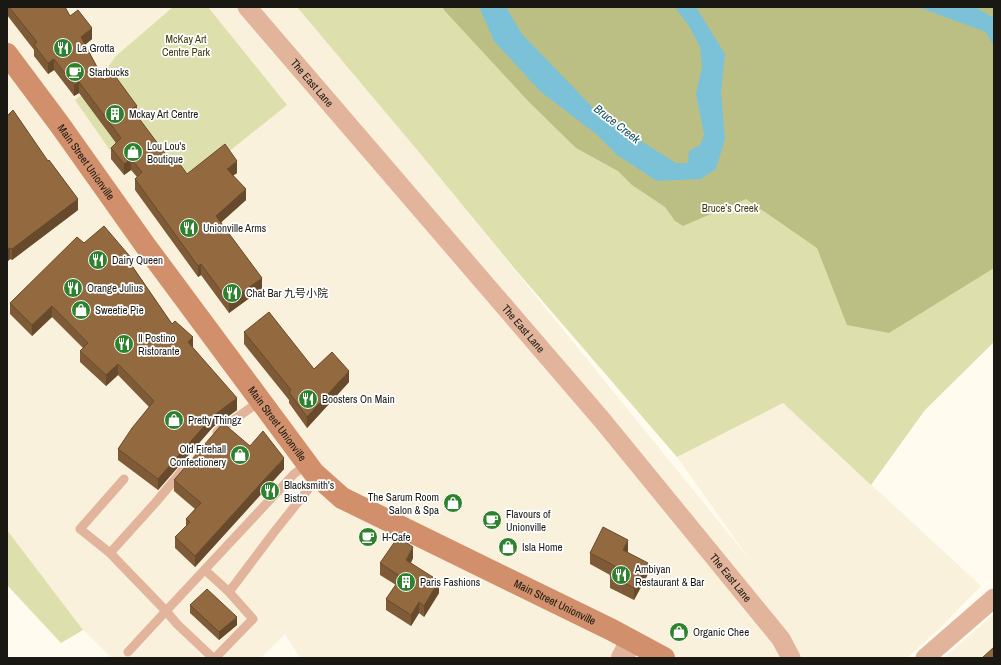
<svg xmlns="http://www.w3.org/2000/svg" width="1001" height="665" font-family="'Archivo Narrow','Noto Sans SC',sans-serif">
<rect width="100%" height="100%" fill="#fffbef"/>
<g fill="#f9f1db">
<polygon points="7,7 297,7 423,157 750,560 677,457 783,403 981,586 940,628 907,658 300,658 285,634 261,658 112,658 83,630 7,530"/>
<polygon points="994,614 994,658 944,658"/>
</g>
<g fill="#dde0ac">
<polygon points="173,7 208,7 287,105 187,185 114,156 75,100 111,72 108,67 116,56"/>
<polygon points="297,7 994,7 994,342 925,410 871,485 783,403 677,457 514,268 423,157"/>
<polygon points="7,530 83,630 61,643 7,585"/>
</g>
<polygon fill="#bcbf84" points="443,7 994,7 994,268 889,333 847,325 817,248 746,199 683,226 675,221 665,207 632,185 618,171 576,148 528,101 444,10"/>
<g fill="#7bc2d8">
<polygon points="479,7 506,7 522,34 601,116 676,163 688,163 689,151 700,145 704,135 696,94 702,67 700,47 689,26 675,7 696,7 725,54 721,92 725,139 716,169 701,179 657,181 617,155 596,134 541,92 494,41"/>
<polygon points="918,7 975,7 994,18 994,47 986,32"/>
</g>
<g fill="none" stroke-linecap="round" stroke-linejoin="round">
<g stroke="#e1b49b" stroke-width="9">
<polyline points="217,432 260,401"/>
<polyline points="124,479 80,529 110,553 166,611 294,474 307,464"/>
<polyline points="110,553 156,502 182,471"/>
<polyline points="205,570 229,592 275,531 318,477"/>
<polyline points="128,652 166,611 177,624 213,658"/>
<polyline points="215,658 253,619 229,592"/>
</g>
<g stroke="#e1b49b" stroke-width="19">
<path id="s1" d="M 247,7 L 602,420 L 781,639 L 791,658"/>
<polyline points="925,658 994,598"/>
</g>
<polyline stroke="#e1b49b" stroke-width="22" points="622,658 631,641"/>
<path stroke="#d1906b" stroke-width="22" id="s2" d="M 7,54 L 60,125 L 145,245 L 314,473 L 342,498 L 612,630 L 664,658"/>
</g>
<g fill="#7e5b36">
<polygon points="7,7 65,7 70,16 92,39 85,45 104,80 137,113 140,121 170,160 187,174 237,173 233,175 246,200 221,222 262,289 229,313 201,275 198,277 135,190 135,179 137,177 131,170 124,175 111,159 111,148 116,143 79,93 74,96 54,70 48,74 34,56 34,50 7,15"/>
<polygon points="7,116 78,210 12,260 10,259 7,262"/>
<polygon points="84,243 133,267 172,324 193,348 237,410 213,427 158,490 118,460 118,449 149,407 118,375 106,386 80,362 80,351 83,348 52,317 32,336 10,314 10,303"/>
<polygon points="244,332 314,369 349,382 307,428 289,403 289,400 244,344"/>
<polygon points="250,446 284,469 195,567 175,548 175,537 186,526 186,519 195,509 174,491 174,480"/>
<polygon points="628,551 627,552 648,574 634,600 610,588 610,575 590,564 590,553"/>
<polygon points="413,558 411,563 439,593 424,617 419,613 411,626 386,610 386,599 396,585 380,575 380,563"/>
<polygon points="190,605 237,625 219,640 190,613"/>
</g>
<g fill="#674a2c">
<polygon points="92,28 92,39 81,48 81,37"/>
<polygon points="54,59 54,70 48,74 48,63"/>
<polygon points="79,82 79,93 74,96 74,85"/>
<polygon points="137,106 137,117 133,108"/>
<polygon points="131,159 131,170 124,175 124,164"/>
<polygon points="237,161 237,173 227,180 227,169"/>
<polygon points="246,189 246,200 216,227 216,216"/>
<polygon points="78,199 78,210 12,260 12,249"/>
<polygon points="10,248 10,259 7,262 7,250"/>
<polygon points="133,260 133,271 130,263"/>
<polygon points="201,264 201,275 198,277 198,266"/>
<polygon points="262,278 262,289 229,313 229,302"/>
<polygon points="52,306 52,317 32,336 32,325"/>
<polygon points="193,337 193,349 188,342"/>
<polygon points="118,364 118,375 106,386 106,375"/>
<polygon points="349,371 349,382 307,428 307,417"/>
<polygon points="237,398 237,410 213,427 158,490 158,479 213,416"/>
<polygon points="284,458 284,469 195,567 195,556"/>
<polygon points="628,540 628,551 623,561 623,550"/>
<polygon points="413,547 413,558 406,571 406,560"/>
<polygon points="648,563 648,574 634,600 634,588"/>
<polygon points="439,581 439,593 424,617 424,606"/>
<polygon points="419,602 419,613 411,626 411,615"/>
<polygon points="237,617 237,625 219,640 219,632"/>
</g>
<g fill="#936a3f" stroke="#674a2c">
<polygon points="9,7 65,7 70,16 78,10 92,28 81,37 104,80 113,73 137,106 133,108 140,116 138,117 170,160 174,156 187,174 225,144 237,161 227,169 246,189 216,216 262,278 229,302 201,264 198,266 135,179 142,172 131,159 124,164 111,148 121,138 79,82 74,85 54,59 48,63 34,45 37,42"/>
<polygon points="13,110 48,161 49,160 78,199 12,249 10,248 7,250 7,116"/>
<polygon points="104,226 133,260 130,263 172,324 175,321 193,337 188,342 237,398 213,416 158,479 118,449 132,428 154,401 118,364 106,375 80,351 88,343 52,306 32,325 10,303 77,237 84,243"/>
<polygon points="269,312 314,369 332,352 349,371 307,417 289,392 291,390 244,332"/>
<polygon points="223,423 250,446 263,431 284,458 195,556 175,537 190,522 186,519 201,503 174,480"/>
<polygon points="603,527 628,540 623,550 648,563 634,588 610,576 615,566 590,553"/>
<polygon points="398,537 413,547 406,560 439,581 424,606 419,602 411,615 386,599 401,577 380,563"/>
<polygon points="207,589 237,617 219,632 190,605"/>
<polygon points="994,647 994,658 982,658"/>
</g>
<defs>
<g id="restaurant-disc" transform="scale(1)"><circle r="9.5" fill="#2e812d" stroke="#fff"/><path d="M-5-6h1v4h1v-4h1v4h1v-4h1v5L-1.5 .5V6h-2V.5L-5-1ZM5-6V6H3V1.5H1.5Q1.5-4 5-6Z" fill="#fff"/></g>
<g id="cafe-disc" transform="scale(1)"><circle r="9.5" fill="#2e812d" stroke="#fff"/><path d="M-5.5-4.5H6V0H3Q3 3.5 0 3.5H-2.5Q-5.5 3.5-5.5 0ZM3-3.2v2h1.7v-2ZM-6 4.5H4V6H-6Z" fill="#fff"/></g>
<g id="building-disc" transform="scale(1)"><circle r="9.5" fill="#2e812d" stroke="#fff"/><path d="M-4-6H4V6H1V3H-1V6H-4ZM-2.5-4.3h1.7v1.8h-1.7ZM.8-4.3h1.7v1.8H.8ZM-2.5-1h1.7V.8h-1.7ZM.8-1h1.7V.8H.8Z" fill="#fff"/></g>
<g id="shop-disc" transform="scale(1)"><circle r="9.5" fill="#2e812d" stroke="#fff"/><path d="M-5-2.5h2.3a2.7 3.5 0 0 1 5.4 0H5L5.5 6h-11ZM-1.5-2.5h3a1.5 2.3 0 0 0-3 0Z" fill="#fff"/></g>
</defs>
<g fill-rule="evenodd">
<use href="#restaurant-disc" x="63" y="48"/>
<use href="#cafe-disc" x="75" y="72"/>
<use href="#building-disc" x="115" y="114"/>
<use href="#shop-disc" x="133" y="152"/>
<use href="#restaurant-disc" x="189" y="228"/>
<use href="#restaurant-disc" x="98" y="260"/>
<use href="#restaurant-disc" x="73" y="288"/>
<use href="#restaurant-disc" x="232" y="293"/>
<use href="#shop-disc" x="81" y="310"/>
<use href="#restaurant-disc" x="124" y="344"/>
<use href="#restaurant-disc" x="308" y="399"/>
<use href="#shop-disc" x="174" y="420"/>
<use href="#shop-disc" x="240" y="455"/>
<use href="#restaurant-disc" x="270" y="491"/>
<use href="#shop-disc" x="453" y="503"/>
<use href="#cafe-disc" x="492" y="520"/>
<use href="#cafe-disc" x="368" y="537"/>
<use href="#shop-disc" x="508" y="547"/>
<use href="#restaurant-disc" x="621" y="575"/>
<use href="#building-disc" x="406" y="582"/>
<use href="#shop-disc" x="679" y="632"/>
</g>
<g text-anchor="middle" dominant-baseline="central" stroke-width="3.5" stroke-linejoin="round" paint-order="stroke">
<g font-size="11" fill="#3c3d0e" stroke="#fff">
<text x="186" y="39">McKay Art<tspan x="186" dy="13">Centre Park</tspan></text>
<text x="730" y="208">Bruce’s Creek</text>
</g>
<g font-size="11" fill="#191813" stroke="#fff" text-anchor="start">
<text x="77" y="48">La Grotta</text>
<text x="89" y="72">Starbucks</text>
<text x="129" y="114">Mckay Art Centre</text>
<text x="147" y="146">Lou Lou's<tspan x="147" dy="13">Boutique</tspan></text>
<text x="203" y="228">Unionville Arms</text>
<text x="112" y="260">Dairy Queen</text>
<text x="87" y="288">Orange Julius</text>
<text x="246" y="293">Chat Bar 九号小院</text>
<text x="95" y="310">Sweetie Pie</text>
<text x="138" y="338">Il Postino<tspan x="138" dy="13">Ristorante</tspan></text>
<text x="322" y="399">Boosters On Main</text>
<text x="188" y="420">Pretty Thingz</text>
<text x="226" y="449" text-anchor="end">Old Firehall<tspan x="226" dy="13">Confectionery</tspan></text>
<text x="284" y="485">Blacksmith's<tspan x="284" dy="13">Bistro</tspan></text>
<text x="439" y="497" text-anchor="end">The Sarum Room<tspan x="439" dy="13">Salon &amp; Spa</tspan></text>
<text x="506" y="514">Flavours of<tspan x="506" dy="13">Unionville</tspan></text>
<text x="382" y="537">H-Cafe</text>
<text x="522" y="547">Isla Home</text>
<text x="635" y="569">Ambiyan<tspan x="635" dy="13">Restaurant &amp; Bar</tspan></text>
<text x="420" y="582">Paris Fashions</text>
<text x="693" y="632">Organic Chee</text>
</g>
<g font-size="11" fill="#191813" stroke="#fff">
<text stroke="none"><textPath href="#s1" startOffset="100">The East Lane</textPath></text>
<text stroke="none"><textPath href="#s2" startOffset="134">Main Street Unionville</textPath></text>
<text stroke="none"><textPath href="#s1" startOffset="424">The East Lane</textPath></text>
<text stroke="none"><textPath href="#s2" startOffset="458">Main Street Unionville</textPath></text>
<text stroke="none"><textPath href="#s1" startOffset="748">The East Lane</textPath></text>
<text stroke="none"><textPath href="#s2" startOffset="794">Main Street Unionville</textPath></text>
</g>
<g font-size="12" font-style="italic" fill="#145161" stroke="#fff">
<text transform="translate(617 124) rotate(38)">Bruce Creek</text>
</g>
</g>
<rect width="1001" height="665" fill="none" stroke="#191813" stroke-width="16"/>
</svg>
